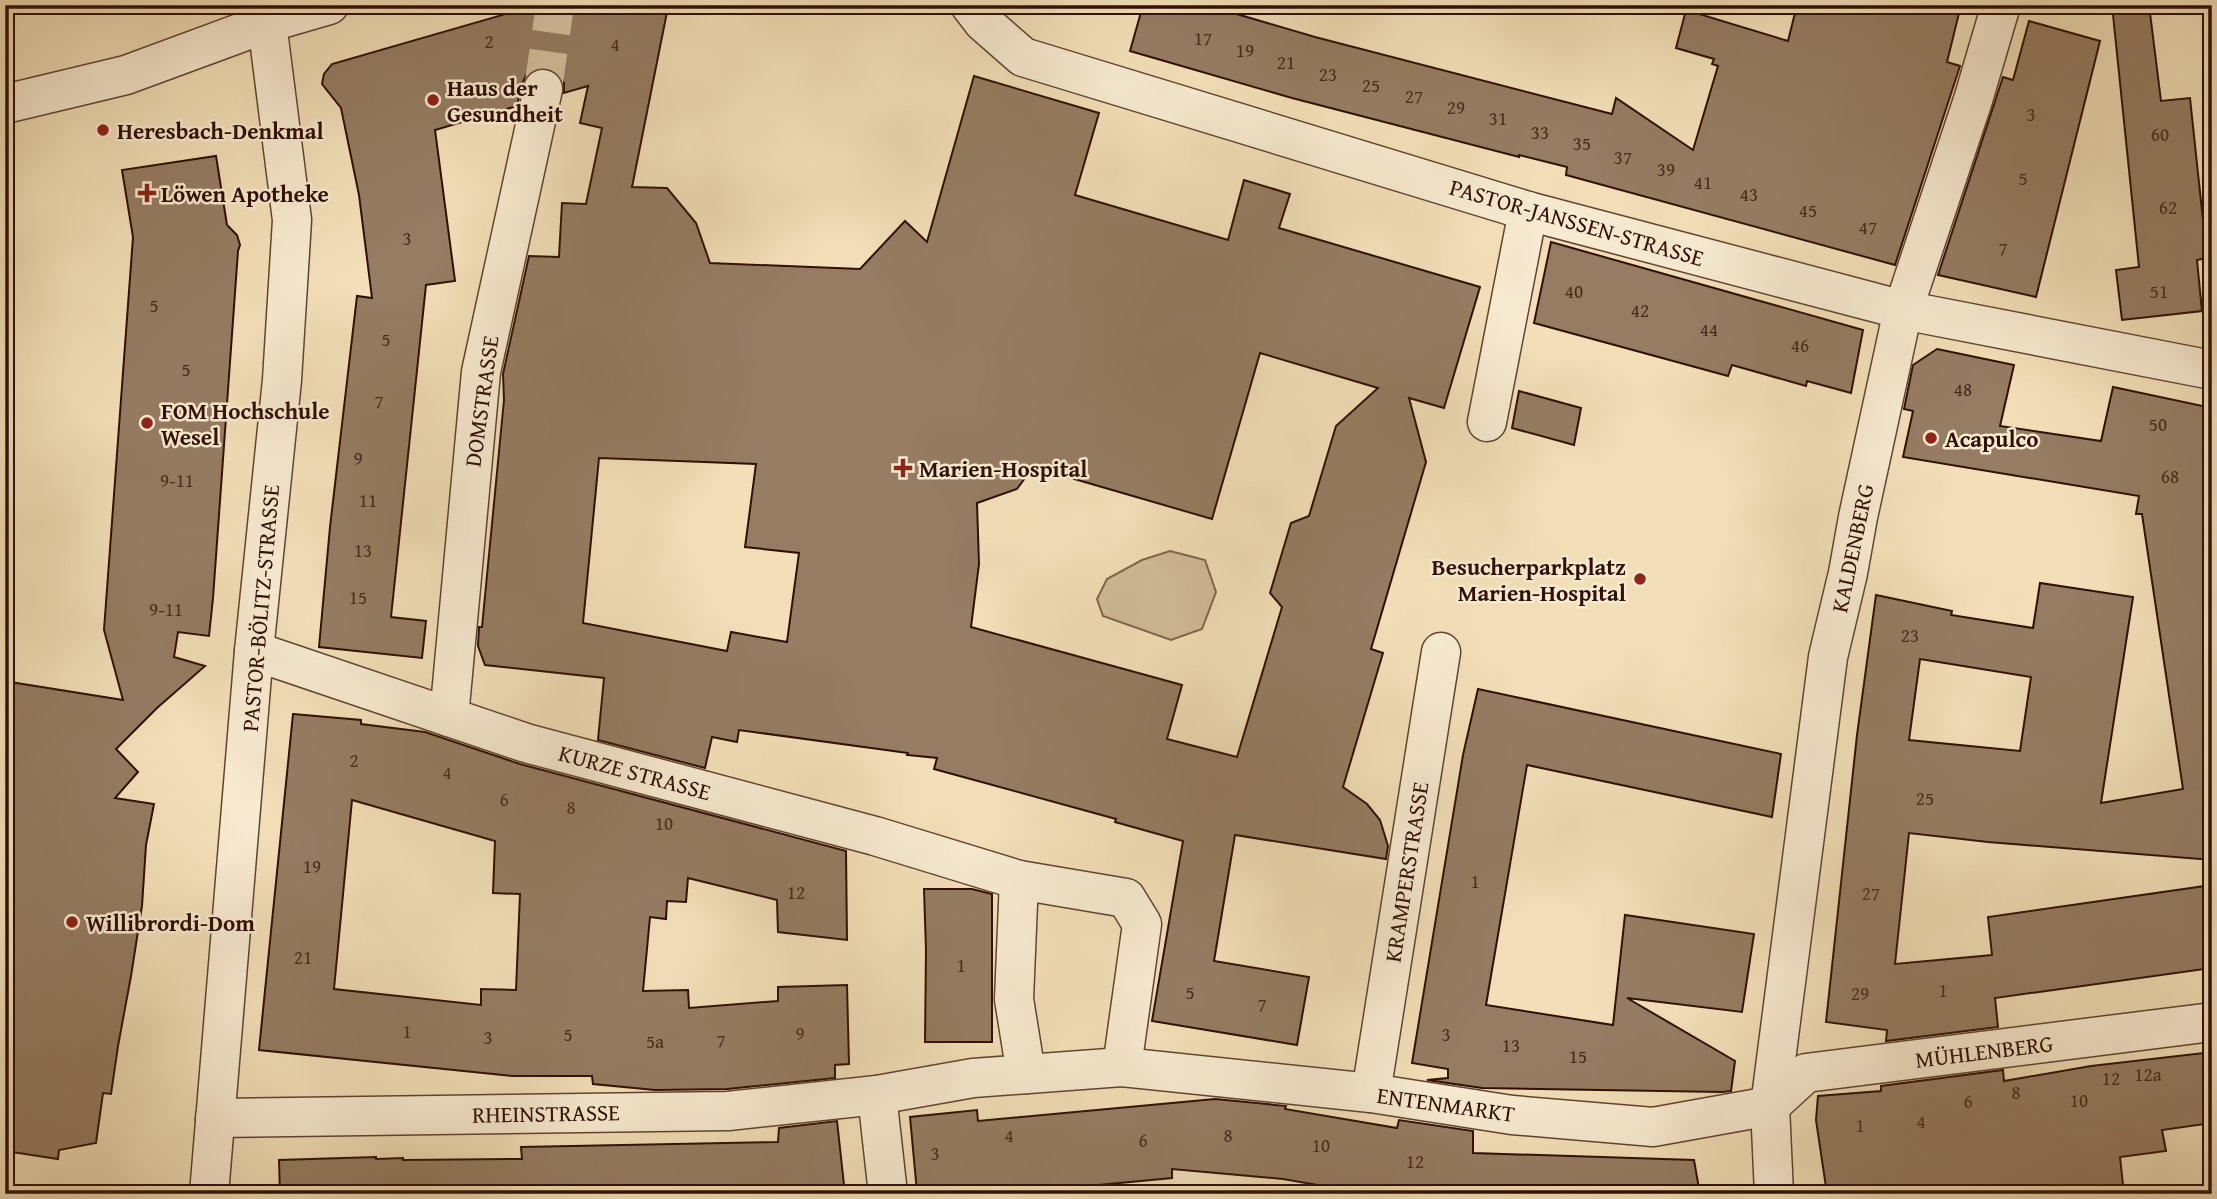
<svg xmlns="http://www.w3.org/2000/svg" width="2217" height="1199" font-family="'Gentium Book Plus',serif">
<rect width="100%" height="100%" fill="#f2dfb7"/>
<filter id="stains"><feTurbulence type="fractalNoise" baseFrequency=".00286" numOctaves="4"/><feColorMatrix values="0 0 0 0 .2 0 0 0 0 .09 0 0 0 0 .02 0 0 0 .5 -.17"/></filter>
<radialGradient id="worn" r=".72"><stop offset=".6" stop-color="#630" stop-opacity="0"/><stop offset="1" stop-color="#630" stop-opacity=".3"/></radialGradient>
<polygon fill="#d1bc99" stroke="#80664f" stroke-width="2" points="1170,551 1205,560 1216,592 1202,629 1171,640 1103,616 1097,599 1107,579 1142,560"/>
<g fill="#957c62" stroke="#301005" stroke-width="2" fill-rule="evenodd">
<path d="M 537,5 L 637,5 L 667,12 L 632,187 L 667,188 L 696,223 L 710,263 L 860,269 L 905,221 L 927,242 L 974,76 L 1099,113 L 1075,195 L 1228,240 L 1244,180 L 1290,194 L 1279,228 L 1480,287 L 1444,408 L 1409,398 L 1426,462 L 1371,649 L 1383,653 L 1343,787 L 1367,804 L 1380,820 L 1388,846 L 1386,859 L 1235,835 L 1214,961 L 1309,977 L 1297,1045 L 1152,1021 L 1183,841 L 1115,822 L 1116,819 L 934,769 L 937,758 L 907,755 L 908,753 L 739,730 L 737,742 L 712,737 L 705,768 L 598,740 L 604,678 L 485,665 L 478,646 L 479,627 L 482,627 L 504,400 L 503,374 L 529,256 L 559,257 L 562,203 L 586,204 L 602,128 L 580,123 L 588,86 L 564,93 L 564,83 L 558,73 L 548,68 L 536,68 L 526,75 L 522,84 L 517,106 L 435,130 L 455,281 L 426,285 L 391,617 L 426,621 L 422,658 L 319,647 L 330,527 L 357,296 L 372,298 L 359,195 L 341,108 L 322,84 L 324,74 L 332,64 ZM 1260,353 L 1378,388 L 1336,426 L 1309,516 L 1291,523 L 1270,593 L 1282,607 L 1237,757 L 1167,739 L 1182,685 L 971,627 L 979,564 L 977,503 L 1017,489 L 1033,467 L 1212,519 ZM 599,458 L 756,464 L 745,547 L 799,553 L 787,642 L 731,632 L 727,651 L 583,623 Z"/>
<polygon points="1143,5 1206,5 1315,37 1612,114 1616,98 1693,150 1718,66 1712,64 1714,59 1676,48 1686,10 1788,41 1797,5 1961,5 1947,62 1960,66 1895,265 1566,175 1567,167 1519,155 1519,157 1292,98 1130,51"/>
<polygon points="2112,5 2149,5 2161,101 2190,98 2207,258 2197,260 2202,311 2122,320 2116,270 2139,267"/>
<polygon points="2029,21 2100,41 2036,297 1938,275 2003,77 2013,80"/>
<polygon points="216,156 227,225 237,235 240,245 238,251 213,598 209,636 178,632 174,657 205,666 157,708 116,749 138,772 115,798 154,804 146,845 142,906 131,976 118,1046 111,1094 103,1093 96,1143 59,1150 58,1159 5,1151 5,695 9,694 10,682 123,700 104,630 133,237 122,170"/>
<polygon points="1551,242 1863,330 1851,393 1807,381 1806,386 1732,365 1728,376 1534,323"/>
<path d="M 1937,349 L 2014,365 L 2000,426 L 2101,441 L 2113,387 L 2212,408 L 2212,860 L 1988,842 L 1909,833 L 1895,964 L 1992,955 L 1988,917 L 2212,885 L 2212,968 L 1995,998 L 1998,1027 L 1886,1041 L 1887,1030 L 1826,1022 L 1857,735 L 1876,595 L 1952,611 L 1951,615 L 2033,628 L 2040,583 L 2133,597 L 2101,803 L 2183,789 L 2142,514 L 2136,514 L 2139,496 L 1903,457 L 1913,411 L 1904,409 L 1913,365 ZM 1920,659 L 2031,677 L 2020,751 L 1909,740 Z"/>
<polygon points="1519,391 1581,408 1574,445 1512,428"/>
<polygon points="1478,689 1781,754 1772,817 1527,765 1486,1005 1613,1025 1625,915 1754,934 1742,1012 1627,998 1735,1061 1731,1091 1722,1092 1482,1088 1427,1080 1448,1078 1448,1069 1412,1063 1463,755"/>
<path d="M 293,714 L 361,720 L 361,724 L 425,732 L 520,764 L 846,851 L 847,940 L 778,932 L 777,900 L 688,878 L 686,902 L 667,901 L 666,919 L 650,917 L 643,991 L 688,990 L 689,1008 L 778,1001 L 778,987 L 847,985 L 849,1064 L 835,1065 L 835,1078 L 727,1089 L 655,1090 L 593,1084 L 592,1076 L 512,1076 L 259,1050 ZM 352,800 L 495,841 L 493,893 L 520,894 L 516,990 L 481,989 L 481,1005 L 334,989 Z"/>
<polygon points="924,889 972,889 992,894 992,1042 925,1042 926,950"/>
<polygon points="2212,1052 2212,1123 2162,1130 2166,1151 2120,1157 2124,1194 1827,1194 1816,1120 1818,1096 1881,1091 1881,1086 2003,1070 2004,1081 2091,1066"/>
<polygon points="1215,1099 1286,1106 1285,1109 1397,1128 1399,1120 1473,1131 1473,1153 1694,1160 1700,1194 1347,1194 1335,1188 1283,1179 1172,1169 1172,1178 1077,1187 1005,1194 984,1194 983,1186 917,1192 910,1117 977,1110 978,1121"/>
<polygon points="837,1121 845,1194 280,1194 279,1160 376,1157 376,1159 403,1158 403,1160 522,1159 521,1147 778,1142 779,1128"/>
</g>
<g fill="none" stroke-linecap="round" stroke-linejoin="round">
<polyline stroke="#d5c09c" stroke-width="38" stroke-dasharray="38 19" stroke-linecap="butt" points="543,89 555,5"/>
<g stroke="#604432" stroke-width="41">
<g id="minor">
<polyline points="970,5 983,22 1023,57 1528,211 1903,310 2212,370"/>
<polyline points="5,104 126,75 267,23 329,5"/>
<polyline points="1487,422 1528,211"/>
<polyline points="254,651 526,743 875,836 1019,880"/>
<polyline points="449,717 481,372 543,89"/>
<polyline points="1026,1074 1014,999 1019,880 1126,898 1142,924 1122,1067"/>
<polyline points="1371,1093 1441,652"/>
<polyline points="877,1095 888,1194"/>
<polyline points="1770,1106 1806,1073 2212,1022"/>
<polyline points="215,1118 728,1111 877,1095 973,1078 1122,1067 1371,1093 1512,1115 1653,1127 1770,1106"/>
<polyline points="209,1194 254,651 282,380 292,220 267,23 256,5"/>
<polyline points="1774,1194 1770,1106 1828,657 1848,573 1858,517 1903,310 1973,100 2001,5"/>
</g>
</g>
<use href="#minor" stroke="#f7ead0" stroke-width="38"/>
</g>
<g fill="#8f2418" stroke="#f7ead0" stroke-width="2.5">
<circle cx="433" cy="100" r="7"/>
<circle cx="103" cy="130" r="7"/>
<path d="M143.5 182.5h7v7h7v7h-7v7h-7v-7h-7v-7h7z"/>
<circle cx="147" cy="423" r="7"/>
<circle cx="1931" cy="438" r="7"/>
<path d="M899.5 457.5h7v7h7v7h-7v7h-7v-7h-7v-7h7z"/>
<circle cx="1640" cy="579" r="7"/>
<circle cx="72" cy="922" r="7"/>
</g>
<g text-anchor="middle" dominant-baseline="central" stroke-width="5" stroke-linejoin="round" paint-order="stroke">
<g font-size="19" fill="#492b1c">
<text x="1203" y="38">17</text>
<text x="489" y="41">2</text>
<text x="615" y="44">4</text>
<text x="1245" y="50">19</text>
<text x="1286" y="62">21</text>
<text x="1328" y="74">23</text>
<text x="1371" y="85">25</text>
<text x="1414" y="96">27</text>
<text x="1456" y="107">29</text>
<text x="2031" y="114">3</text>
<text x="1498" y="118">31</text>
<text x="1540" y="132">33</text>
<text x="2160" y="134">60</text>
<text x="1582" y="143">35</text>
<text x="1623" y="157">37</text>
<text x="1666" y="169">39</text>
<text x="2023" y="178">5</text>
<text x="1703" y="182">41</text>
<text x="1749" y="194">43</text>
<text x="2168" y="207">62</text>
<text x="1808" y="210">45</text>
<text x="1868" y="227">47</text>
<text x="407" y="238">3</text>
<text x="2003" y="248">7</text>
<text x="1574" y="291">40</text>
<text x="2159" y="291">51</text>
<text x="154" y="305">5</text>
<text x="1640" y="310">42</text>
<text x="1709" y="329">44</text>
<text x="386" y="339">5</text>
<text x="1800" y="345">46</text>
<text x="186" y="369">5</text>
<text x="1963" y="389">48</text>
<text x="379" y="401">7</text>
<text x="2158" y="424">50</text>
<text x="358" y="458">9</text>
<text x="2170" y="476">68</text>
<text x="177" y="480">9-11</text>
<text x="368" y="500">11</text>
<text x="363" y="550">13</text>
<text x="358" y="597">15</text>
<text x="166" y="609">9-11</text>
<text x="1910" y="635">23</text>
<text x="354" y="760">2</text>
<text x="447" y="772">4</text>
<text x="1925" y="798">25</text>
<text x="504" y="799">6</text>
<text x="571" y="807">8</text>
<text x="664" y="823">10</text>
<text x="312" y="866">19</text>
<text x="1475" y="881">1</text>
<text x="796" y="892">12</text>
<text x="1871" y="893">27</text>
<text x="303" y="957">21</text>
<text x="961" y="965">1</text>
<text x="1943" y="990">1</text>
<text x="1190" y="992">5</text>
<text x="1860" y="993">29</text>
<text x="1262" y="1004">7</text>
<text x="407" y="1031">1</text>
<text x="800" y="1033">9</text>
<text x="568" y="1034">5</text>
<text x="1446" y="1034">3</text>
<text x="488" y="1037">3</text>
<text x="721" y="1040">7</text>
<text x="655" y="1041">5a</text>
<text x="1511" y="1045">13</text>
<text x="1578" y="1056">15</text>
<text x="2148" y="1074">12a</text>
<text x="2111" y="1078">12</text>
<text x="2016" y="1092">8</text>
<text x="2079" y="1100">10</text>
<text x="1968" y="1101">6</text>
<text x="1921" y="1121">4</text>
<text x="1860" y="1125">1</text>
<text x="1009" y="1135">4</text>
<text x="1228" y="1135">8</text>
<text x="1143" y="1140">6</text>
<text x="1321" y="1145">10</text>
<text x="935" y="1153">3</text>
<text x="1415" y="1161">12</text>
</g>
<g font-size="23" font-weight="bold" fill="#301005" stroke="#f7ead0" text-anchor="start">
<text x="447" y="87">Haus der<tspan x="447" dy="26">Gesundheit</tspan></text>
<text x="117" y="130">Heresbach-Denkmal</text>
<text x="161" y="193">Löwen Apotheke</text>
<text x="161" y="410">FOM Hochschule<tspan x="161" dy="26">Wesel</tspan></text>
<text x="1945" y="438">Acapulco</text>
<text x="919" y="468">Marien-Hospital</text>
<text x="1626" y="566" text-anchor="end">Besucherparkplatz<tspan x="1626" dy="26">Marien-Hospital</tspan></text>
<text x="86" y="922">Willibrordi-Dom</text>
</g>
<g font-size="23" fill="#301005" stroke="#f7ead0">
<text transform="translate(1577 222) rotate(16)">PASTOR-JANSSEN-STRASSE</text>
<text transform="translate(481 401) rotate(-82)">DOMSTRASSE</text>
<text transform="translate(1852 548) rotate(-78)">KALDENBERG</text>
<text transform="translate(260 608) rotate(-85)">PASTOR-BÖLITZ-STRASSE</text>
<text transform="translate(635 772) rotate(15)">KURZE STRASSE</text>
<text transform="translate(1406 872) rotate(-81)">KRAMPERSTRASSE</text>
<text transform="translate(1984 1051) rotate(-7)">MÜHLENBERG</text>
<text transform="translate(1446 1104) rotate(8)">ENTENMARKT</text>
<text transform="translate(546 1113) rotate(-1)">RHEINSTRASSE</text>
</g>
</g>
<rect width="2217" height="1199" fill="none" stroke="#f2dfb7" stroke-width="28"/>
<rect x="7" y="7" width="2203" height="1185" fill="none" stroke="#301005" stroke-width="3.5"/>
<rect x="14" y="14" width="2189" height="1171" fill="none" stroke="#301005" stroke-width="2"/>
<rect width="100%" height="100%" filter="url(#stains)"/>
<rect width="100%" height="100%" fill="url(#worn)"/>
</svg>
